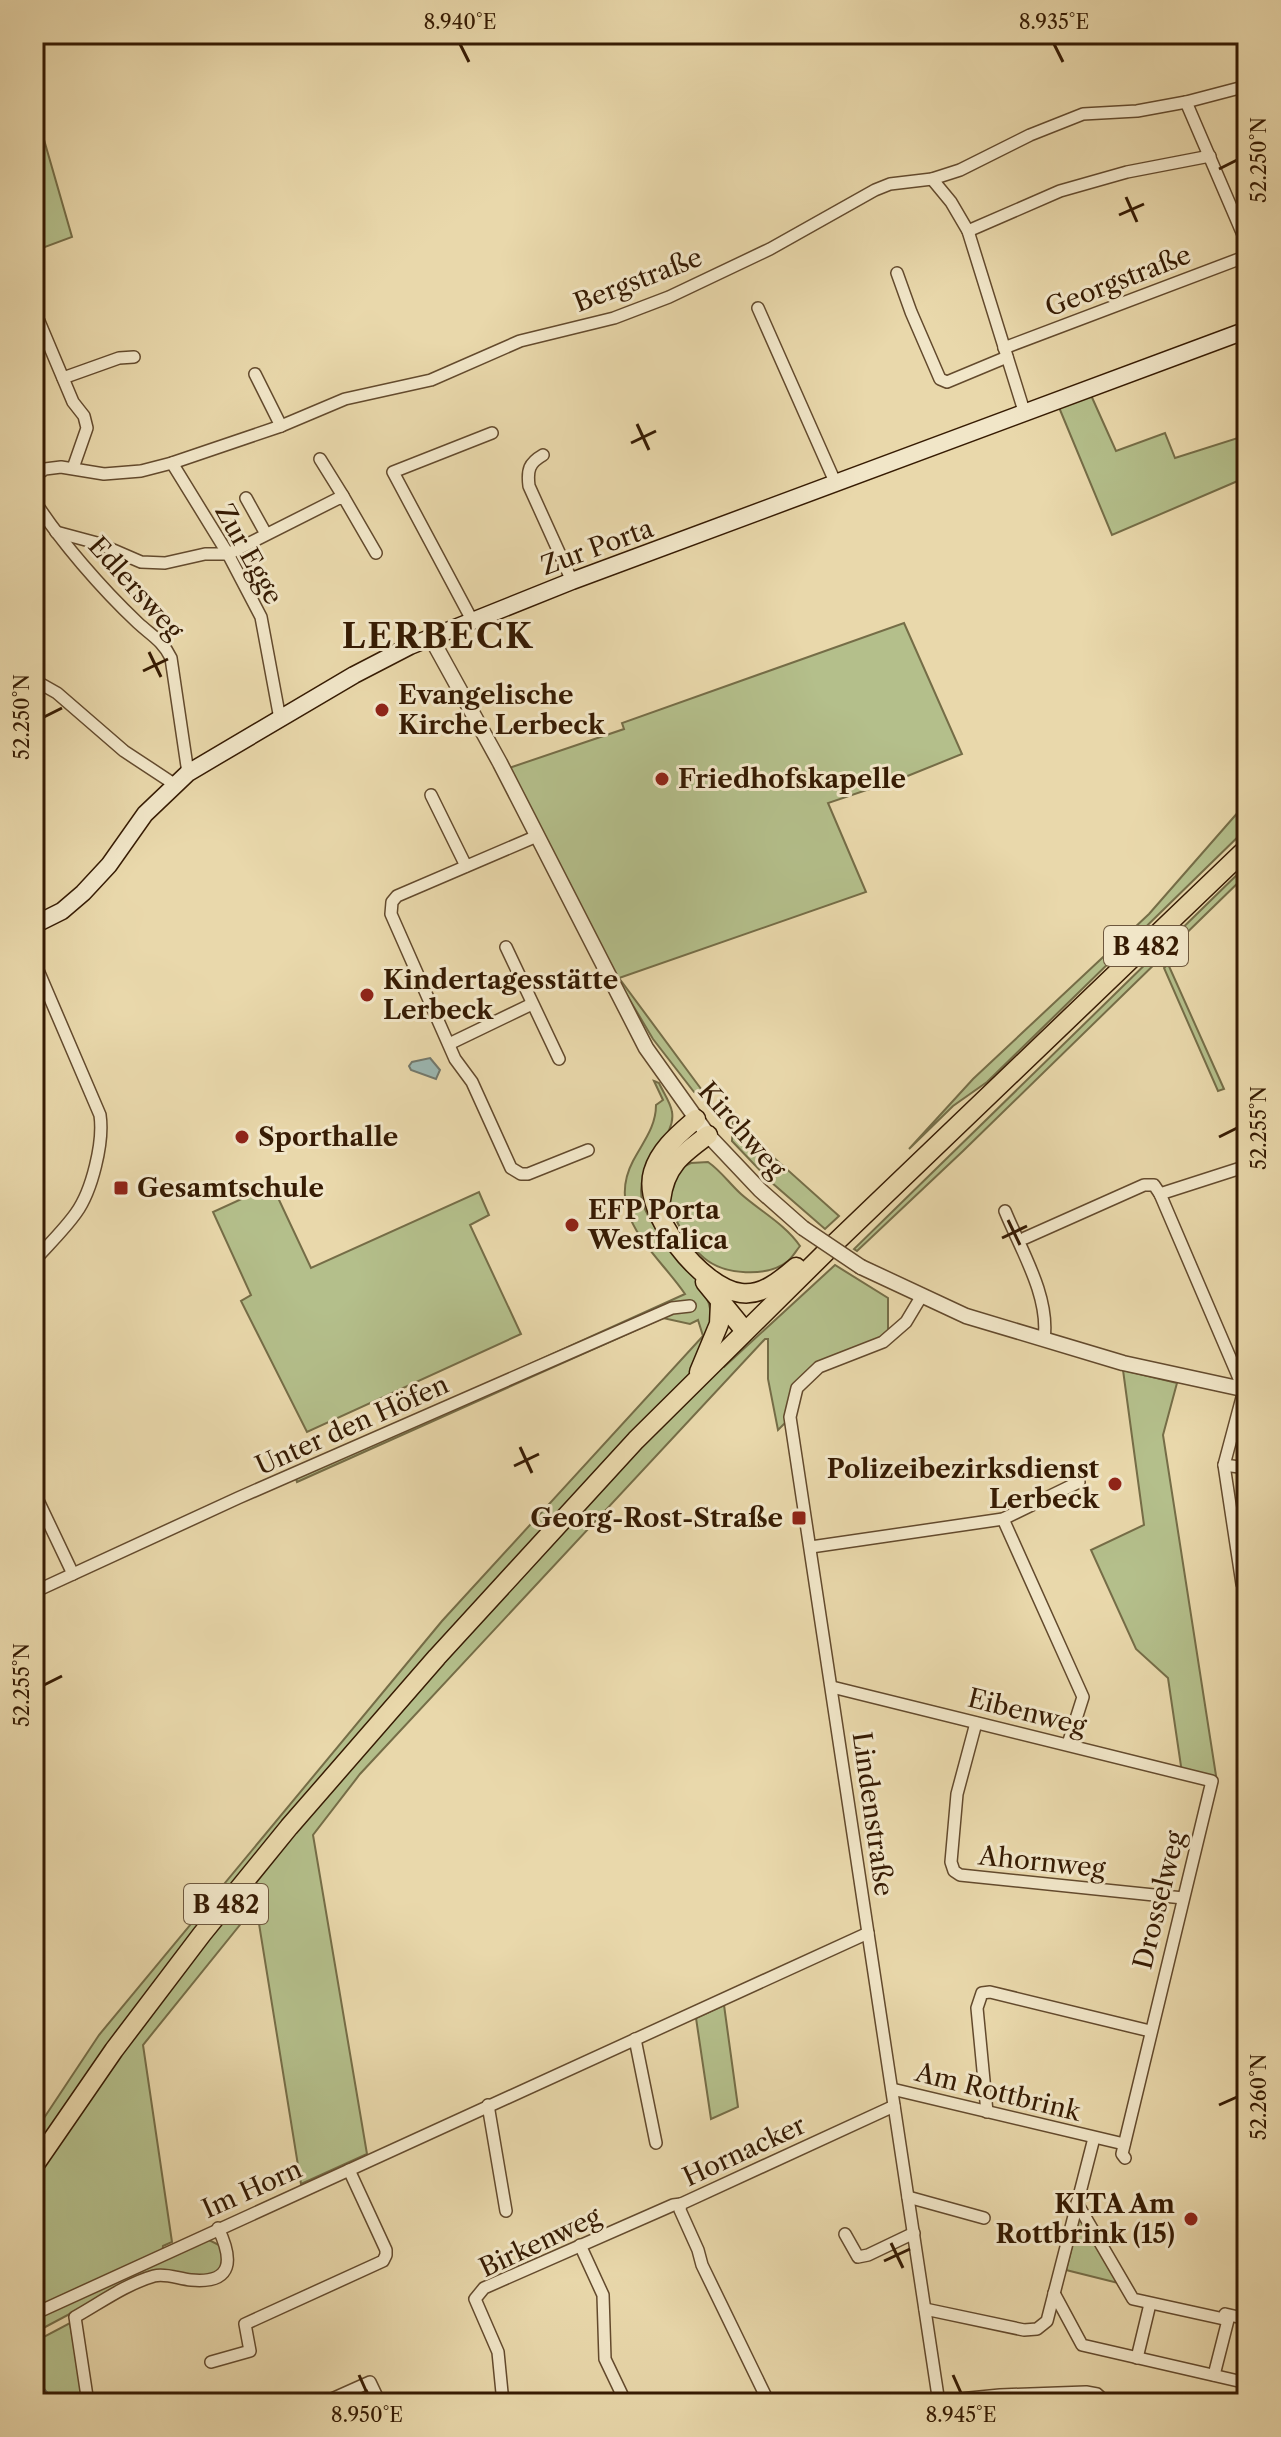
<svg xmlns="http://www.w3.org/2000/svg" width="1281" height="2437" font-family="'Libre Caslon Text',serif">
<rect width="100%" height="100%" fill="#e9d8ab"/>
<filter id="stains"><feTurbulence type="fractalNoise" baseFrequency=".0025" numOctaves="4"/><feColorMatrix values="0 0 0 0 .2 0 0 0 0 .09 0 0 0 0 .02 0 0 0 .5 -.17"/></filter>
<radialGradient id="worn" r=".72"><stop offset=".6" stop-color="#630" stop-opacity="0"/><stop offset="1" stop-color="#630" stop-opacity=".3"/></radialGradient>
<g fill="#b4bf8b" stroke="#756d47" stroke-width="2">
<polygon points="34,105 72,237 37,250 34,233"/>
<polygon points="1090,393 1116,451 1165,433 1175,458 1247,435 1247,477 1112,535 1058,405"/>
<polygon points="904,623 962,754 905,777 828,803 866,892 619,978 707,1097 694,1092 653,1039 625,992 509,768 624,729 622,723"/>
<polygon points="1247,802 1247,828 987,1082 953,1106 909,1149 973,1079 1149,914"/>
<polygon points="1247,865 1247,874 963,1151 857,1251 854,1249"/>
<polygon points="1168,964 1224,1089 1218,1091 1164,968"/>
<path d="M 654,1081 L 659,1083 C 663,1092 671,1103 672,1112 C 677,1140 631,1164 643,1204 C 656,1244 720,1285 710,1326 C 708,1334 704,1342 701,1349 L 724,1367 L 835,1265 L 888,1298 L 888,1330 L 883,1346 L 820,1370 L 801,1392 L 795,1413 L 778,1430 L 768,1379 L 768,1339 L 765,1339 L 360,1774 L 313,1835 L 367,2154 L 301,2184 L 256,1905 L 143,2045 L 172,2242 L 163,2246 L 162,2256 L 207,2239 L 221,2246 L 224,2254 L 220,2269 L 213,2274 L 193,2277 L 180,2274 L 122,2286 L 34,2333 L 34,2133 L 99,2035 L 442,1621 L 703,1336 L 698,1320 L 690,1324 L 663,1318 L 297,1482 L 294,1471 L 685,1294 C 658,1254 604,1216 633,1161 C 643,1142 656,1127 656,1105 L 663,1100 Z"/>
<polygon points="733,1121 839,1216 825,1229 771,1182 732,1141"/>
<path d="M 708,1162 C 721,1171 729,1183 741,1194 C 760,1211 785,1224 800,1246 C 796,1251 792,1258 788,1261 C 767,1278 724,1275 704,1258 C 686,1243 676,1221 667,1200 L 678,1169 L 691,1163 Z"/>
<polygon points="272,1185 311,1268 479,1192 489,1215 470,1225 521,1334 307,1432 241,1301 251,1295 213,1212"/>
<polygon points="1123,1370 1177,1383 1163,1435 1217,1782 1182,1773 1168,1678 1136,1649 1091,1550 1144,1525"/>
<polygon points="724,2005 738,2107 711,2119 696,2018"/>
<polygon points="1080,2215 1118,2283 1066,2270"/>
<polygon points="70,2323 84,2403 50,2403 49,2395 34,2377 34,2342"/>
</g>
<g fill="#9cb8b3" stroke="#73796d" stroke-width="2">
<polygon points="430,1058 440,1070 436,1079 411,1070 409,1066 412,1062"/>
<polygon points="34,2377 49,2395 50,2403 34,2403"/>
</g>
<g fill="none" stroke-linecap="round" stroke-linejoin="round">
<g stroke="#634a2d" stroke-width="14">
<g id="minor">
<polyline points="1186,102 1247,244"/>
<polyline points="932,179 951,202 968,231 1024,411"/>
<polyline points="968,231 1060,191 1127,172 1210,156"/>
<polyline points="897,273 911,312 940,379 947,382 1007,357"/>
<polyline points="34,277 38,319 73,402 84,416 87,428 73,468"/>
<polyline points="758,308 836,484"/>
<polyline points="1004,348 1247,256"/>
<polyline points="255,374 281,426"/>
<polyline points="63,378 119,358 134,357"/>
<path d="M 543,455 C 529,463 527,470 529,486 L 572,581"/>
<polyline points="320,459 343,496"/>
<polyline points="172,463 228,554 261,617 280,719"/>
<polyline points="34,476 45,469 61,467 104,474 141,471 172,463 281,426 345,399 431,380 520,341 614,318 669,297 770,249 875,190 890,184 932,179 960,170 1030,135 1083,114 1137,111 1186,102 1247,86"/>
<polyline points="246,498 266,534"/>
<path d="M 34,500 C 60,541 102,589 138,623 C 151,635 163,641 171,658 L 188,773"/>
<polyline points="56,532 97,543 141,562 165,563 205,554 228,554 343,496 376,553"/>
<polyline points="472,620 393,472 492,433"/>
<polyline points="34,680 57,693 124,751 174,784"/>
<polyline points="431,795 466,866"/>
<polyline points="537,836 397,896 392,902 391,914 455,1059 472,1082 511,1168 521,1174 528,1174 588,1150"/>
<polyline points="506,947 559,1059"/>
<path d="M 34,961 L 100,1115 C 104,1142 92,1191 76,1213 C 64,1230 48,1245 34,1261"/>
<polyline points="449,1044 532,1004"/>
<polyline points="1160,1194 1247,1166"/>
<path d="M 1005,1211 C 1021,1250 1050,1297 1044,1339"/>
<polyline points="1025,1238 1144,1185 1154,1185 1160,1194 1244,1390 1224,1465 1242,1584 1247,1589"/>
<polyline points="921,1297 906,1322 883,1342 819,1367 797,1388 790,1417 939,2403"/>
<polyline points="1224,1465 1247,1468"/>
<polyline points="34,1492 73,1574"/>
<polyline points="1003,1519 1083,1697 1068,1744"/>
<polyline points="811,1547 1003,1519 1079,1482"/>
<polyline points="34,1592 238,1498 672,1308 690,1306"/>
<polyline points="832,1687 1212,1781 1122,2154 1125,2158"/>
<polyline points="976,1723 957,1794 951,1862 954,1871 960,1875 1183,1898"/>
<polyline points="635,2039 656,2143"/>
<polyline points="892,2089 1124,2144"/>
<polyline points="488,2105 506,2211"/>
<polyline points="987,2112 977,2008 982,1993 990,1992 1150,2031"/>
<polyline points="908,2197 984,2218"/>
<polyline points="1077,2203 1133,2299 1224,2319"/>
<polyline points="845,2234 858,2257 868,2255 914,2233"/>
<polyline points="580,2245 603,2295 605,2359 626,2403"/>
<polyline points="1054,2293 1082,2345 1247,2383"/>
<polyline points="925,2309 1024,2330 1037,2329 1047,2321 1094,2138"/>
<polyline points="34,2314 868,1933"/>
<polyline points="1224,2319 1225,2314 1247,2319"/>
<polyline points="1137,2358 1150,2304"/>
<polyline points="211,2362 250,2351 245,2324 383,2261 386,2255 386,2250 349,2170"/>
<polyline points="1214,2375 1228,2320 1224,2319"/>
<polyline points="939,2401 1000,2395 1086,2392 1097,2394 1107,2403"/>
<path d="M 88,2403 L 75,2317 C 100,2303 126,2284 154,2276 C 166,2273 179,2279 191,2280 C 234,2284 233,2259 218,2228"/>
<polyline points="323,2403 370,2382 380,2403"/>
<polyline points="503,2403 498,2352 475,2299 484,2288 673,2205 681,2204"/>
<polyline points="769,2403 702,2265 698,2250 680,2210 681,2204 894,2106"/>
</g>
</g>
<g stroke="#634a2d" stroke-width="17">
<g id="tertiary">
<polyline points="430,636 500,763 646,1048 708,1135 760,1190 803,1228"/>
<polyline points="861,1267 966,1316 1123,1363 1247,1390"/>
</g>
</g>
<g stroke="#361b03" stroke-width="19">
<polyline id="secondary" points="34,925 62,911 83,893 109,865 145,814 188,773 354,675 410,646 572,581 1247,330"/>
</g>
<g stroke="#361b03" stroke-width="21">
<g id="primary">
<path d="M 696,1119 C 679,1134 660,1149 653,1172 C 641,1212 701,1288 741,1293 C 762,1296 781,1280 796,1267"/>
<path d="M 661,1200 C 665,1166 682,1154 708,1135"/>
<polyline points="705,1282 745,1331"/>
<polyline points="699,1372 719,1324 720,1303"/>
<polyline points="34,2166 114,2050 202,1934 289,1827 437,1657 636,1440 836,1242 1247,848"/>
</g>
</g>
<use href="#minor" stroke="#f1e6c8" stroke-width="11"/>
<use href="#tertiary" stroke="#f1e6c8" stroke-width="14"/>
<use href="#secondary" stroke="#f1e6c8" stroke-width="16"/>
<use href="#primary" stroke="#e9d8ab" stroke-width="18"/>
<g stroke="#634a2d" stroke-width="17" stroke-linecap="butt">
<polyline id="tertiary-bridge" points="803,1228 861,1267"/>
</g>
<use href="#tertiary-bridge" stroke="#f1e6c8" stroke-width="14"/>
</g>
<path fill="none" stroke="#361b03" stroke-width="3" d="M 460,44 L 469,62M 1054,44 L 1063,62M 1219,169 L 1237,160M 1126,197 L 1137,222M 1119,215 L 1144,204M 637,424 L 649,450M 631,443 L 656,431M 149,652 L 161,677M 143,671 L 168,659M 44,717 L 62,708M 1219,1137 L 1237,1128M 1008,1220 L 1020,1245M 1002,1238 L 1027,1226M 520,1447 L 532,1473M 514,1466 L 539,1454M 44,1685 L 62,1676M 1219,2105 L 1237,2097M 891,2243 L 903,2268M 884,2261 L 910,2249M 359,2375 L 367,2393M 953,2375 L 961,2393"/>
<g fill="#8f2418" stroke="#f1e6c8" stroke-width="3">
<circle cx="382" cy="710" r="8"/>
<circle cx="662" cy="779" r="8"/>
<circle cx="367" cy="995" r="8"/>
<circle cx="242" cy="1137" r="8"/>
<rect x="113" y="1180" width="16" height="16" rx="4"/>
<circle cx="572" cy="1225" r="8"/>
<circle cx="1115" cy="1484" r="8"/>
<rect x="791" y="1510" width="16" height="16" rx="4"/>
<circle cx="1191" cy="2219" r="8"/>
</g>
<g text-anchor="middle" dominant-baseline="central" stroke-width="6" stroke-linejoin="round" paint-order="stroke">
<g fill="#f1e6c8" stroke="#6e583e" stroke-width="2">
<rect x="1104" y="926" width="84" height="40" rx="6"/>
<rect x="184" y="1884" width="84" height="40" rx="6"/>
</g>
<g font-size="24" font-weight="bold" fill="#361b03">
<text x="1146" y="946">B 482</text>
<text x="226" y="1904">B 482</text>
</g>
<g font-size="26" fill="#361b03" stroke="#f1e6c8">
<text transform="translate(638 280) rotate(-21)">Bergstraße</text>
<text transform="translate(1118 281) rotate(-21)">Georgstraße</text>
<text transform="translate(597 547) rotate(-20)">Zur Porta</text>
<text transform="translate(249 554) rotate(61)">Zur Egge</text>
<text transform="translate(136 588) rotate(48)">Edlersweg</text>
<text transform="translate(742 1130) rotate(49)">Kirchweg</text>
<text transform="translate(352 1425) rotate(-24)">Unter den Höfen</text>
<text transform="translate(1027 1712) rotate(14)">Eibenweg</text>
<text transform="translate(873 1814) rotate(82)">Lindenstraße</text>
<text transform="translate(1042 1862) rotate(6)">Ahornweg</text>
<text transform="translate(1159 1900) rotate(-76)">Drosselweg</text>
<text transform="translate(998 2092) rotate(14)">Am Rottbrink</text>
<text transform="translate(744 2151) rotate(-25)">Hornacker</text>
<text transform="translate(252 2189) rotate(-24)">Im Horn</text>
<text transform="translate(540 2242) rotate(-25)">Birkenweg</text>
</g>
<g font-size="26" font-weight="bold" fill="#361b03" stroke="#f1e6c8" text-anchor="start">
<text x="398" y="695">Evangelische<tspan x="398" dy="30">Kirche Lerbeck</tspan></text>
<text x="678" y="779">Friedhofskapelle</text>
<text x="383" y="980">Kindertagesstätte<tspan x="383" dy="30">Lerbeck</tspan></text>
<text x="258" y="1137">Sporthalle</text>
<text x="137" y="1188">Gesamtschule</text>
<text x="588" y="1210">EFP Porta<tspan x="588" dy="30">Westfalica</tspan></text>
<text x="1099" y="1469" text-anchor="end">Polizeibezirksdienst<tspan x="1099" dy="30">Lerbeck</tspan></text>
<text x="783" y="1518" text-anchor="end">Georg-Rost-Straße</text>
<text x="1175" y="2204" text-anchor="end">KITA Am<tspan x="1175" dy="30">Rottbrink (15)</tspan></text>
</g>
<g font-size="34" font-weight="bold" letter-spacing="2" fill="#361b03" stroke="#f1e6c8">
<text x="438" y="636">LERBECK</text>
</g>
</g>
<rect width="1281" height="2437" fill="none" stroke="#e9d8ab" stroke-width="88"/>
<rect x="44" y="44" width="1193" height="2349" fill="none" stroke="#361b03" stroke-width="3"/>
<g font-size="20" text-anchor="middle" fill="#361b03">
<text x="460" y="29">8.940°E</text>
<text x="1054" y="29">8.935°E</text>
<text transform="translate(1259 160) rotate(-90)" y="7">52.250°N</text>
<text transform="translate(22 717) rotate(-90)" y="7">52.250°N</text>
<text transform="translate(1259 1128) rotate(-90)" y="7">52.255°N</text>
<text transform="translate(22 1685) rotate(-90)" y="7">52.255°N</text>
<text transform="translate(1259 2097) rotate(-90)" y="7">52.260°N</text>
<text x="367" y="2422">8.950°E</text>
<text x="961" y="2422">8.945°E</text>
</g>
<rect width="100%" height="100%" filter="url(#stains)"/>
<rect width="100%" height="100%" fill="url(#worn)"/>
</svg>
